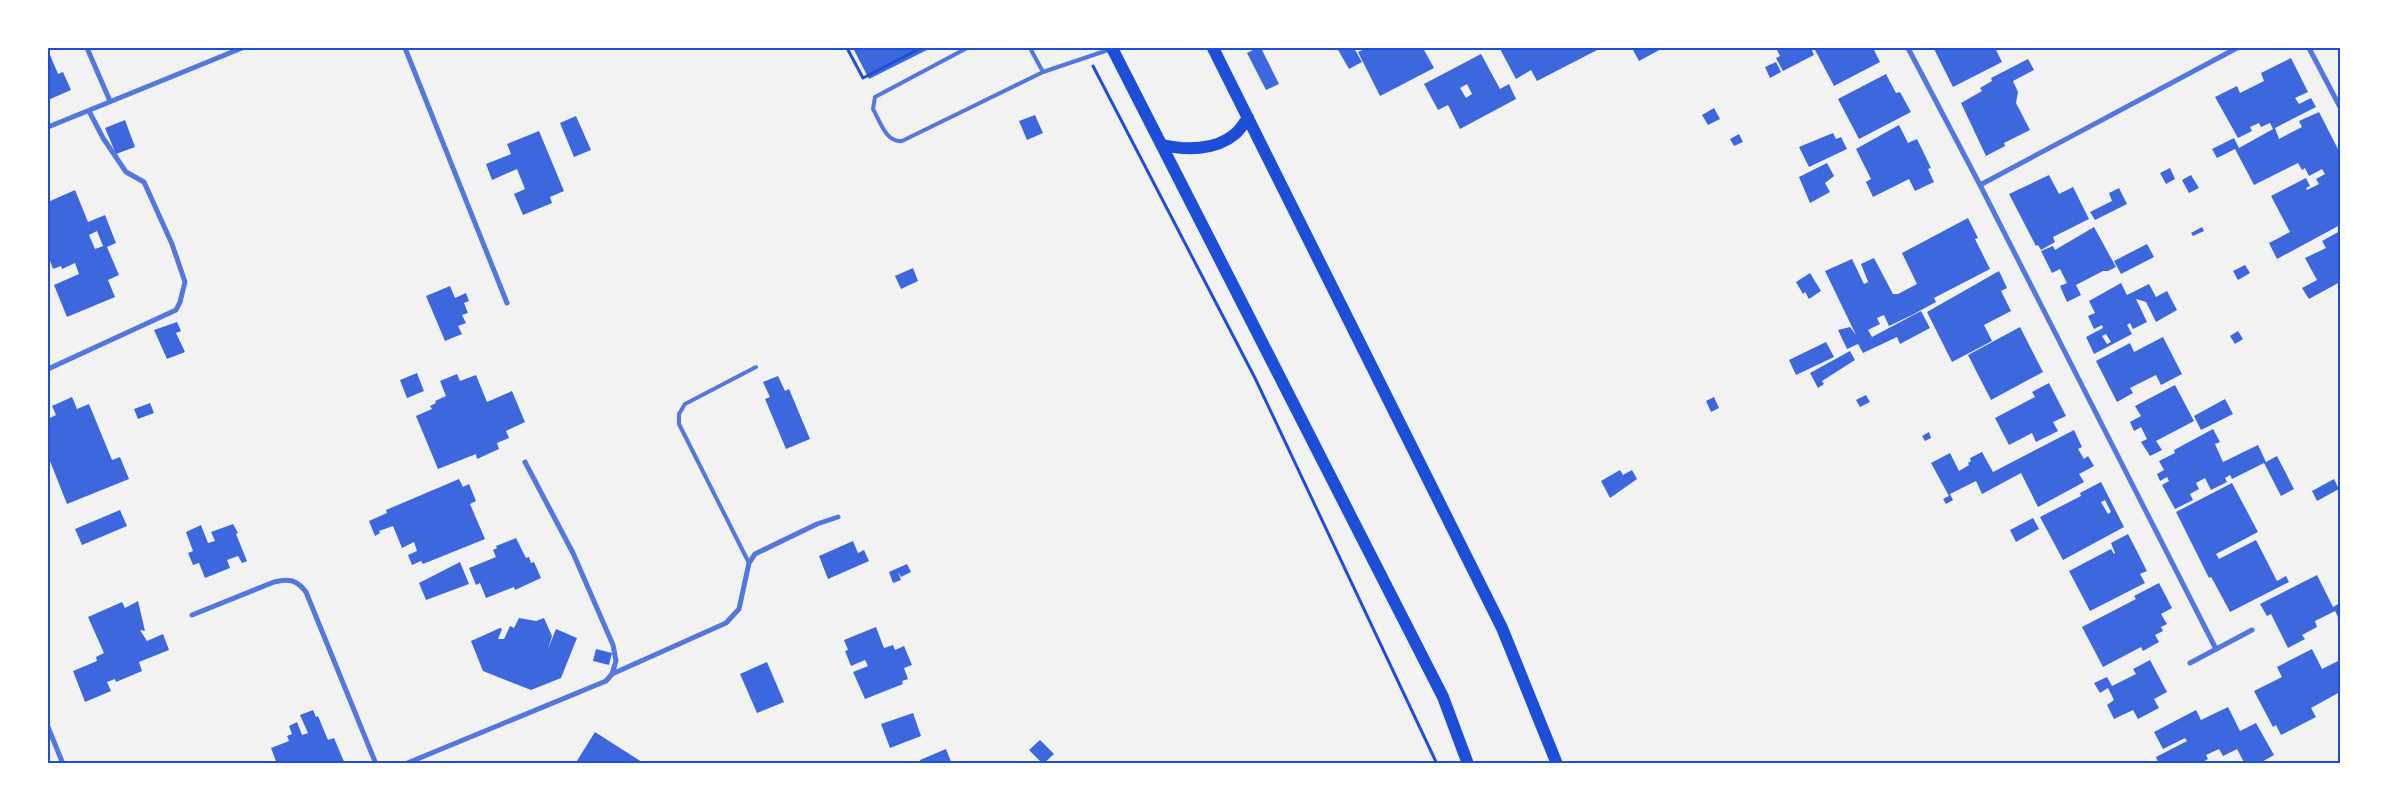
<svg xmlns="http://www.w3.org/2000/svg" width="2388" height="811" font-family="'IBM Plex Serif',serif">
<rect width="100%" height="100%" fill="#f2f2f2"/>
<g fill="#3d67dc" fill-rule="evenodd">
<polygon points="853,48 931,48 869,79"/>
<polygon points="1257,48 1261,48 1279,84 1266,90 1247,53"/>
<polygon points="1337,48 1354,48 1362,62 1349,69"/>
<polygon points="1367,48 1423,48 1434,68 1380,96 1358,52"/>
<polygon points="1503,48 1524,49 1601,48 1537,81 1531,70 1516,79 1500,49"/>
<polygon points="1632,48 1663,48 1639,61"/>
<polygon points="1776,48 1811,48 1814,55 1783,71 1776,58 1780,56"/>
<polygon points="1814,48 1873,48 1880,62 1834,86"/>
<polygon points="1937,48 1995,48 2002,62 1953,87 1934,49"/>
<polygon points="48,50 58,74 63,72 71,90 48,100"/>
<path d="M 1481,54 L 1500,89 L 1509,84 L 1516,99 L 1460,129 L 1448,105 L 1438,110 L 1424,84 ZM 1467,84 L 1472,94 L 1466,98 L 1460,88 Z"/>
<polygon points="2291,58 2308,92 2295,98 2299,104 2311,98 2316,107 2275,128 2279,139 2302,127 2299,121 2319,112 2340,153 2340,225 2277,259 2269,243 2290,232 2271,196 2306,178 2310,186 2306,188 2307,190 2319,184 2316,179 2325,174 2322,169 2309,176 2305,168 2302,170 2298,163 2254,185 2235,149 2217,158 2212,149 2234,138 2239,148 2273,129 2270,123 2261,127 2259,123 2250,127 2252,131 2238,138 2215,97 2237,86 2240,93 2264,81 2261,73"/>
<polygon points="2028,59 2034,70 2013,81 2018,92 2016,103 2030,130 2004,143 2005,146 1986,156 1961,103 1982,91 1980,88 1992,81 1991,78"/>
<polygon points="1776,62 1781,72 1770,78 1765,67"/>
<polygon points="1886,74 1896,93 1900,92 1911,112 1859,139 1838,99"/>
<polygon points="1714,108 1720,119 1708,125 1702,115"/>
<polygon points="1035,115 1043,133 1027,140 1019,121"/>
<polygon points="576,116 591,150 574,157 560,123"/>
<polygon points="125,120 135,147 116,154 105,128"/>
<polygon points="1899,125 1908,143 1917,139 1931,168 1928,169 1934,182 1915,191 1909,179 1873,197 1866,182 1871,179 1856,149"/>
<polygon points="539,131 564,191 550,197 552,203 523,215 514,194 525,189 517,169 492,180 486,164 511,154 507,144"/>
<polygon points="1833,133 1836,139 1841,137 1847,149 1809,167 1799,147"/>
<polygon points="1739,134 1743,142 1734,146 1730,139"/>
<polygon points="1827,163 1834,176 1825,183 1830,192 1810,203 1799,177"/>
<polygon points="2170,168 2175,179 2166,184 2160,173"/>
<polygon points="2049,175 2059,194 2073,187 2089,219 2053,237 2055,242 2041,250 2038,245 2036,246 2009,194"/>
<polygon points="2191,175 2199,188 2189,193 2182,180"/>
<polygon points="2119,188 2127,204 2095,220 2090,212 2112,201 2109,193"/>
<path d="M 75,190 L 88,222 L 105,215 L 116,243 L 107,247 L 119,275 L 108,280 L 115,297 L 67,317 L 54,285 L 79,274 L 75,263 L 62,269 L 61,266 L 53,269 L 48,255 L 48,202 ZM 97,231 L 103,246 L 95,249 L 89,235 Z"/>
<polygon points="1968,218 1978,238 1975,239 1990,269 1934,298 1936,302 1912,315 1889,326 1884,315 1877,318 1880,324 1868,330 1872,337 1921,311 1930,328 1900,344 1897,337 1863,353 1858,344 1847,349 1838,330 1850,327 1856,335 1825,271 1852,259 1864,284 1868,282 1871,289 1861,264 1874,258 1893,294 1898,294 1917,284 1902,253"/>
<polygon points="2094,227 2116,267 2108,271 2103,271 2076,285 2081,295 2067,302 2060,286 2067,283 2060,269 2052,273 2041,251 2053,246 2055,250"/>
<polygon points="2202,227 2204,231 2193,236 2191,233"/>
<polygon points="2340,231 2340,282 2309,299 2302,288 2317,280 2305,258 2326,248 2322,241"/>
<polygon points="2147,244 2154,257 2121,274 2114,261"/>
<polygon points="2245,265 2250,273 2238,280 2233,271"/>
<polygon points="913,268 918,281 901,289 895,276"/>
<polygon points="1999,271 2007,288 2001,291 2011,311 1984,325 1992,341 1952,362 1927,312"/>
<polygon points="1810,273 1821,291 1809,299 1805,292 1803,294 1796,282"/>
<path d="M 2121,283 L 2127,295 L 2149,284 L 2156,297 L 2167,291 L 2177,310 L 2156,322 L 2146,302 L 2136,299 L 2147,322 L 2133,329 L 2130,323 L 2127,325 L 2132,334 L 2094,354 L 2086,337 L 2103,328 L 2102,325 L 2094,329 L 2088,316 L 2095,313 L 2089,301 ZM 2106,334 L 2111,342 L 2107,344 L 2102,336 Z"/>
<polygon points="450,286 455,298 466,293 469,301 464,303 468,313 462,315 466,323 458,326 462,334 445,341 426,296"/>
<polygon points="177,322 181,331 176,333 185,352 167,359 154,330"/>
<polygon points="2020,327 2043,372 1991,400 1968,355"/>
<polygon points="2238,331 2243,339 2235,344 2230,336"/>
<polygon points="2163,337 2182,374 2161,385 2156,375 2130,388 2133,393 2117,402 2096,361 2130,343 2134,352"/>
<polygon points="1826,342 1834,357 1796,375 1789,360"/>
<polygon points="1850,351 1855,360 1822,381 1824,384 1818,388 1810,373"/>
<polygon points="417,373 424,391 407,398 400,380"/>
<polygon points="457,374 460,381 476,375 487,402 512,391 525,422 506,431 509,438 497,443 499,449 477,459 476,454 438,469 416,416 432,409 430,406 436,403 435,401 446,396 440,381"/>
<polygon points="778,376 785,391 789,389 810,439 786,449 765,399 770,397 763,382"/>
<polygon points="2049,383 2066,416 2053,422 2058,431 2036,442 2032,433 2009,445 1995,418 2035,397 2032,392"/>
<polygon points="2175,385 2194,421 2156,441 2162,450 2150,456 2141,442 2147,439 2141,427 2134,431 2130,422 2141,416 2135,406"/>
<polygon points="1866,395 1870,402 1860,407 1856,400"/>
<polygon points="72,397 77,409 89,404 112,460 120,457 129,479 67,504 48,456 48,419 56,415 52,406"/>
<polygon points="1714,397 1719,408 1711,412 1706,401"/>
<polygon points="2225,399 2233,414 2201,430 2194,416"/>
<polygon points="150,403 154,413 138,419 134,409"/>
<polygon points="2213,429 2220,442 2215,444 2223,462 2258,445 2266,462 2277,456 2294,489 2281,496 2264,463 2232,479 2230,475 2225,478 2227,482 2211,490 2205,478 2196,483 2199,489 2190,494 2193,500 2175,509 2162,485 2169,481 2167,477 2160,481 2157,474 2164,470 2159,461 2175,453 2174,450"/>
<polygon points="2074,430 2082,447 2078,449 2084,459 2088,456 2094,466 2079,474 2084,482 2038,507 2021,473 1982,494 1976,481 1950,494 1953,500 1946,504 1943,499 1949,496 1931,463 1950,453 1959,471 1969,465 1968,463 1971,461 1970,458 1982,452 1993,472"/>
<polygon points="1929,432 1931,438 1925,441 1922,436"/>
<polygon points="1620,470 1623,475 1632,470 1637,479 1610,498 1601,481"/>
<polygon points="459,479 463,487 469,484 476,501 470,504 485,539 423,564 421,561 412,565 408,555 417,551 414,542 402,548 393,526 379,531 380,533 375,536 369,521 387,513 386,510"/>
<polygon points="2334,479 2339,489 2317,501 2312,491"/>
<path d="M 2101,482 L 2124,527 L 2063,560 L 2040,517 L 2081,496 L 2080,493 ZM 2105,500 L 2111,512 L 2108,514 L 2101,502 Z"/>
<polygon points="2232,483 2258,532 2216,554 2219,559 2256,540 2277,581 2286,576 2289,582 2230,612 2214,582 2211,577 2209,578 2176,512"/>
<polygon points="120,510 127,526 82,545 75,529"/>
<polygon points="2033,518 2039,529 2016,542 2010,530"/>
<polygon points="233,524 238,533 236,534 247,561 242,563 238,556 227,560 230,568 205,578 199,563 193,565 188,553 193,551 186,532 201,525 208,543 215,541 211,532"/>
<polygon points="2128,534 2147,571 2140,574 2145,583 2090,611 2069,571 2111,549 2114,554 2115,553 2111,543"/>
<polygon points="516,538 526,558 529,557 531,563 534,562 541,578 515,590 514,587 486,598 480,583 476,585 469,568 496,557 493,550 497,548 496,546"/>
<polygon points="853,541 858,553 864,550 869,561 828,579 819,556"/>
<polygon points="460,562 469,584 426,600 419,583"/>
<polygon points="907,564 911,572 901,577 898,572 901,580 893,583 889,572"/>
<polygon points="2317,575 2333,607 2340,603 2340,621 2335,611 2315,621 2317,627 2302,635 2305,639 2288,648 2271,614 2267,616 2260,604"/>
<polygon points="2159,583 2172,608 2161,614 2167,624 2161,627 2163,631 2155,635 2159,642 2143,651 2141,647 2103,667 2082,627 2136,599 2134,596"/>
<polygon points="138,601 145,631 140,630 147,641 163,634 169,650 139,662 142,671 116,682 115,679 107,682 111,691 85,702 73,671 97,661 96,657 104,653 88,617 122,602 125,608"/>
<polygon points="519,618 536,621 544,618 552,636 548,649 556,629 577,638 561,678 531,690 483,671 471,641 500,628 502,629 498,639 504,639 510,626 514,628"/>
<polygon points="876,627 884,648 893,645 895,650 904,646 912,665 904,668 908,679 902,681 903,684 865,699 853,672 868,666 865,660 851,666 845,651 848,650 844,640"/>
<polygon points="596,649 612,653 609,665 593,661"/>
<polygon points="2312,649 2322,669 2340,660 2340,692 2311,708 2316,717 2281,735 2276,725 2273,727 2254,691 2282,677 2277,667"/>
<polygon points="2150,660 2167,692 2154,699 2159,708 2138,719 2133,710 2114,719 2107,705 2114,700 2108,688 2100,693 2094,683 2107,677 2112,686 2136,674 2133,669"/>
<polygon points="767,662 784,702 757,713 740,674"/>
<polygon points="2228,707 2240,731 2256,723 2274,755 2258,764 2245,764 2237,749 2223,756 2219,749 2206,755 2208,759 2199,764 2159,764 2156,757 2187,741 2185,738 2163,749 2154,732 2196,710 2201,720"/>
<polygon points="313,710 316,717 318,716 328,740 334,738 345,764 277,764 271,748 289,741 287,736 292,734 289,726 297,722 302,735 308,733 300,715"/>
<polygon points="913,713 921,736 890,748 881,724"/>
<polygon points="595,732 645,764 575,764"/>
<polygon points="1040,740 1054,754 1043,764 1029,750"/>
<polygon points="946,749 952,764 921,764 920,760"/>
</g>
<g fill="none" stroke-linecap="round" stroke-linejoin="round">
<g stroke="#1d4ed8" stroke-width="3">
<polyline points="847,48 863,78 921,48"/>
<polyline points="1093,66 1255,378 1437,764"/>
</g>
<g stroke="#5277de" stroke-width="4">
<path d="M 967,48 L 875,97 L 873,109 C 880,121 886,143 902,141 L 1043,72 L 1111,49"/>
<polyline points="1030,48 1043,72"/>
<polyline points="749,563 679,424 679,414 685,404 756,367"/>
</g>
<g stroke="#5277de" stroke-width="5">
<polyline points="87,48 110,101"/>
<polyline points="405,48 507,303"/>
<polyline points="1908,48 1980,185 2216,649"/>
<polyline points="2309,48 2340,107"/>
<polyline points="48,127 242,48"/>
<polyline points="1980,185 2237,48"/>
<polyline points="48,369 176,310 180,302 185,282 172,244 144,182 126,172 103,138 89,111"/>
<path d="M 192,615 L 274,582 C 289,578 297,580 306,592 L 376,764"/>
<polyline points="2190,663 2252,630"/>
<polyline points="612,674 726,623 739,609 749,563 755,554 817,524 838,517"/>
<polyline points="48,727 63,764"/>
<polyline points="405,764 606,681 612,674 616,661 613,645 573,553 525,462"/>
</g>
<g stroke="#1d4ed8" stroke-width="12">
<polyline points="1112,48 1443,697 1468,764"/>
<polyline points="1213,48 1502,628 1557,764"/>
<path d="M 1162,145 C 1185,150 1215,151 1235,134 C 1240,130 1244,123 1248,118"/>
</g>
</g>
<rect width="2388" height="811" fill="none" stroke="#ffffff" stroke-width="98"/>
<rect x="49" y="49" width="2290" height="713" fill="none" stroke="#1d4ed8" stroke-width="2"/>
</svg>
